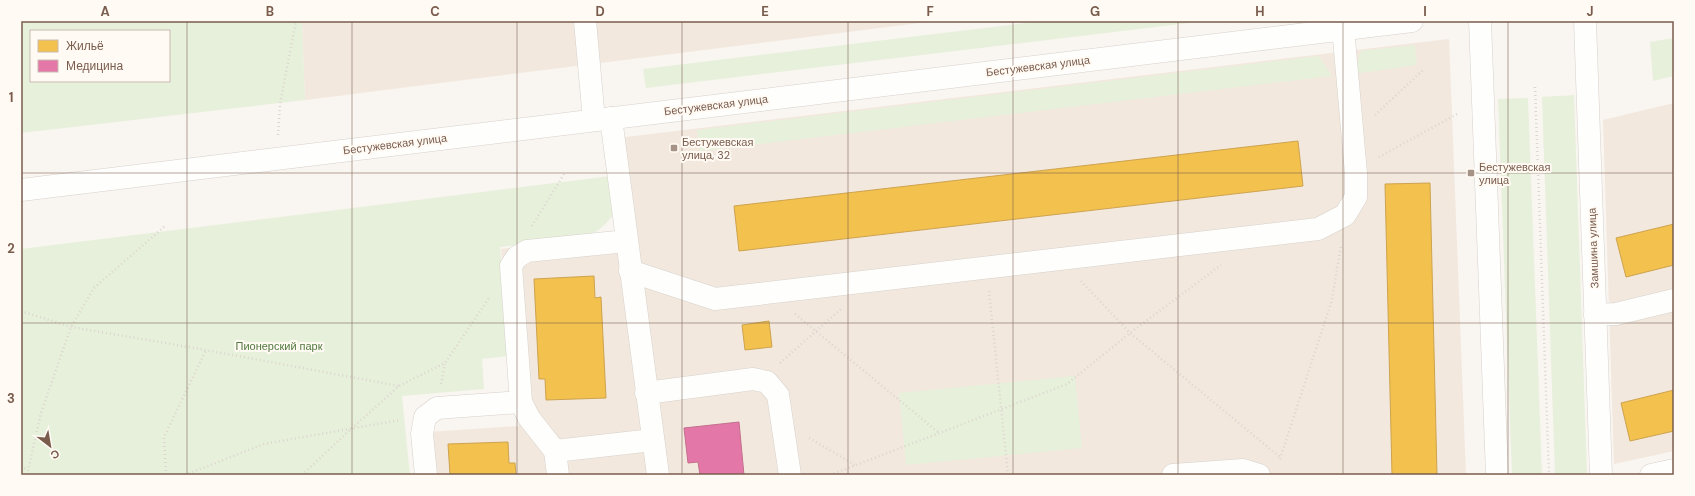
<svg xmlns="http://www.w3.org/2000/svg" width="1695" height="496" font-family="'DM Sans',sans-serif">
<rect width="100%" height="100%" fill="#f9f5f0"/>
<g fill="#f2e8de">
<polygon points="302,21 935,21 305,100"/>
<polygon points="1449,39 1466,475 416,475 413,433 519,426 501,249 622,235 609,139"/>
<polygon points="1674,103 1674,451 1614,464 1603,120"/>
</g>
<g fill="#e7f0db" fill-rule="evenodd">
<path d="M 21,21 L 302,21 L 305,100 L 21,133 ZM 31,31 L 169,31 L 169,81 L 31,81 Z"/>
<polygon points="1042,21 1205,21 646,88 643,69"/>
<polygon points="1674,38 1674,76 1653,81 1650,42"/>
<polygon points="1415,45 1417,65 1353,74 1361,51"/>
<polygon points="1319,56 1332,76 700,151 697,130"/>
<polygon points="1574,95 1587,475 1555,475 1542,97"/>
<polygon points="1528,98 1542,475 1512,475 1498,99"/>
<path d="M 611,176 L 616,210 C 611,218 604,227 595,232 C 573,242 526,244 500,247 L 509,356 L 482,359 L 484,389 L 402,396 L 410,475 L 21,475 L 21,249 Z"/>
<polygon points="1075,376 1082,448 906,465 899,393"/>
</g>
<g fill="#f2c14e" stroke="#cea34e">
<polygon points="1298,141 1303,186 739,251 734,206"/>
<polygon points="1430,183 1437,475 1392,475 1385,184"/>
<polygon points="1674,224 1674,265 1626,277 1616,238"/>
<polygon points="594,276 595,298 601,297 606,398 546,400 545,379 539,379 534,279"/>
<polygon points="769,321 772,347 745,350 742,325"/>
<polygon points="1674,390 1674,431 1630,441 1621,403"/>
<polygon points="508,442 509,463 515,463 516,475 450,475 448,444"/>
</g>
<polygon fill="#e377a8" stroke="#c46f8d" points="739,422 744,475 700,475 698,462 688,463 684,428"/>
<g fill="none" stroke-linecap="round" stroke-linejoin="round">
<g stroke="#d7d1cb" stroke-width="23">
<g id="minor">
<polyline points="585,21 594,120"/>
<polyline points="1480,21 1497,475"/>
<polyline points="1585,21 1601,475"/>
<polyline points="611,118 658,475"/>
<polyline points="21,190 1412,21"/>
<polyline points="630,271 715,299 1318,229 1345,215 1356,197 1356,173 1343,28"/>
<polyline points="1595,315 1616,314 1674,300"/>
<polyline points="646,393 753,379 767,382 778,395 790,475"/>
<polyline points="521,402 529,418 555,451 653,440"/>
<polyline points="555,451 558,475"/>
<polyline points="426,475 422,434 425,417 437,408 521,402 511,266 517,257 527,251 627,241"/>
<polyline points="1173,475 1243,470 1259,475"/>
<polyline points="1651,475 1674,470"/>
</g>
</g>
<g stroke="#dcd5d0" stroke-width="2.5" stroke-dasharray="1 3" stroke-linecap="butt">
<polyline points="1535,87 1549,475"/>
<polyline points="1375,115 1423,70"/>
<polyline points="278,135 280,104 296,21"/>
<polyline points="1379,157 1459,113"/>
<polyline points="532,226 564,174"/>
<polyline points="1081,281 1130,333 1281,458"/>
<polyline points="989,291 1008,475"/>
<polyline points="21,311 71,327 206,350 399,386"/>
<polyline points="795,314 939,433"/>
<polyline points="780,363 841,309"/>
<polyline points="441,384 445,364"/>
<polyline points="809,438 855,465"/>
<polyline points="1280,459 1332,300 1341,245"/>
<polyline points="21,466 28,470"/>
<polyline points="27,475 41,413 71,327 94,288 165,226"/>
<polyline points="166,475 164,437 206,350"/>
<polyline points="185,475 264,444 400,420"/>
<polyline points="302,475 351,429 399,386 445,363 489,298"/>
<polyline points="830,475 1067,384 1130,333 1221,265"/>
</g>
<use href="#minor" stroke="#fefefd" stroke-width="22"/>
</g>
<path fill="none" stroke="#7a5c4d" stroke-width="1" stroke-opacity="0.55" d="M 187,21 L 187,475M 352,21 L 352,475M 517,21 L 517,475M 682,21 L 682,475M 848,21 L 848,475M 1013,21 L 1013,475M 1178,21 L 1178,475M 1343,21 L 1343,475M 1508,21 L 1508,475M 21,173 L 1674,173M 21,323 L 1674,323"/>
<g fill="#a69286" stroke="#fffaf3" stroke-width="1.5">
<rect x="670" y="144" width="8" height="8" rx="2"/>
<rect x="1467" y="169" width="8" height="8" rx="2"/>
</g>
<g text-anchor="middle" dominant-baseline="central" stroke-width="4" stroke-linejoin="round" paint-order="stroke">
<g font-size="11" fill="#7a5c4d" stroke="#fffaf3">
<text transform="translate(1038 66) rotate(-7)">Бестужевская улица</text>
<text transform="translate(716 105) rotate(-7)">Бестужевская улица</text>
<text transform="translate(395 144) rotate(-7)">Бестужевская улица</text>
<text transform="translate(1593 248) rotate(-92)">Замшина улица</text>
</g>
<g font-size="11" fill="#7a5c4d" stroke="#fffaf3" text-anchor="start">
<text x="682" y="142">Бестужевская<tspan x="682" dy="13">улица, 32</tspan></text>
<text x="1479" y="167">Бестужевская<tspan x="1479" dy="13">улица</tspan></text>
</g>
<g font-size="11" fill="#537a41" stroke="#fffaf3">
<text x="279" y="346">Пионерский парк</text>
</g>
</g>
<rect width="1695" height="496" fill="none" stroke="#fffaf3" stroke-width="44"/>
<rect x="30" y="30" width="140" height="52" fill="#fffaf3" stroke="#cabbb1"/>
<rect x="38" y="40" width="20" height="12" fill="#f2c14e" stroke="#cabbb1"/>
<text x="66" y="50" font-size="12" fill="#7a5c4d">Жильё</text>
<rect x="38" y="60" width="20" height="12" fill="#e377a8" stroke="#cabbb1"/>
<text x="66" y="70" font-size="12" fill="#7a5c4d">Медицина</text>
<g transform="translate(50 446) rotate(149)" stroke="#fffaf3" stroke-width="3" paint-order="stroke">
<path d="M0-3L7 15L0 10L-7 15Z" fill="#7a5c4d"/>
<text y="-6" font-size="11" font-weight="bold" text-anchor="middle" fill="#7a5c4d">С</text>
</g>
<rect x="22" y="22" width="1651" height="452" fill="none" stroke="#7a5c4d" stroke-width="1.5"/>
<g font-size="13" text-anchor="middle" font-weight="bold" fill="#7a5c4d">
<text x="105" y="16">A</text>
<text x="270" y="16">B</text>
<text x="435" y="16">C</text>
<text x="600" y="16">D</text>
<text x="765" y="16">E</text>
<text x="930" y="16">F</text>
<text x="1095" y="16">G</text>
<text x="1260" y="16">H</text>
<text x="1425" y="16">I</text>
<text x="1590" y="16">J</text>
<text x="11" y="102">1</text>
<text x="11" y="253">2</text>
<text x="11" y="403">3</text>
</g>
</svg>
